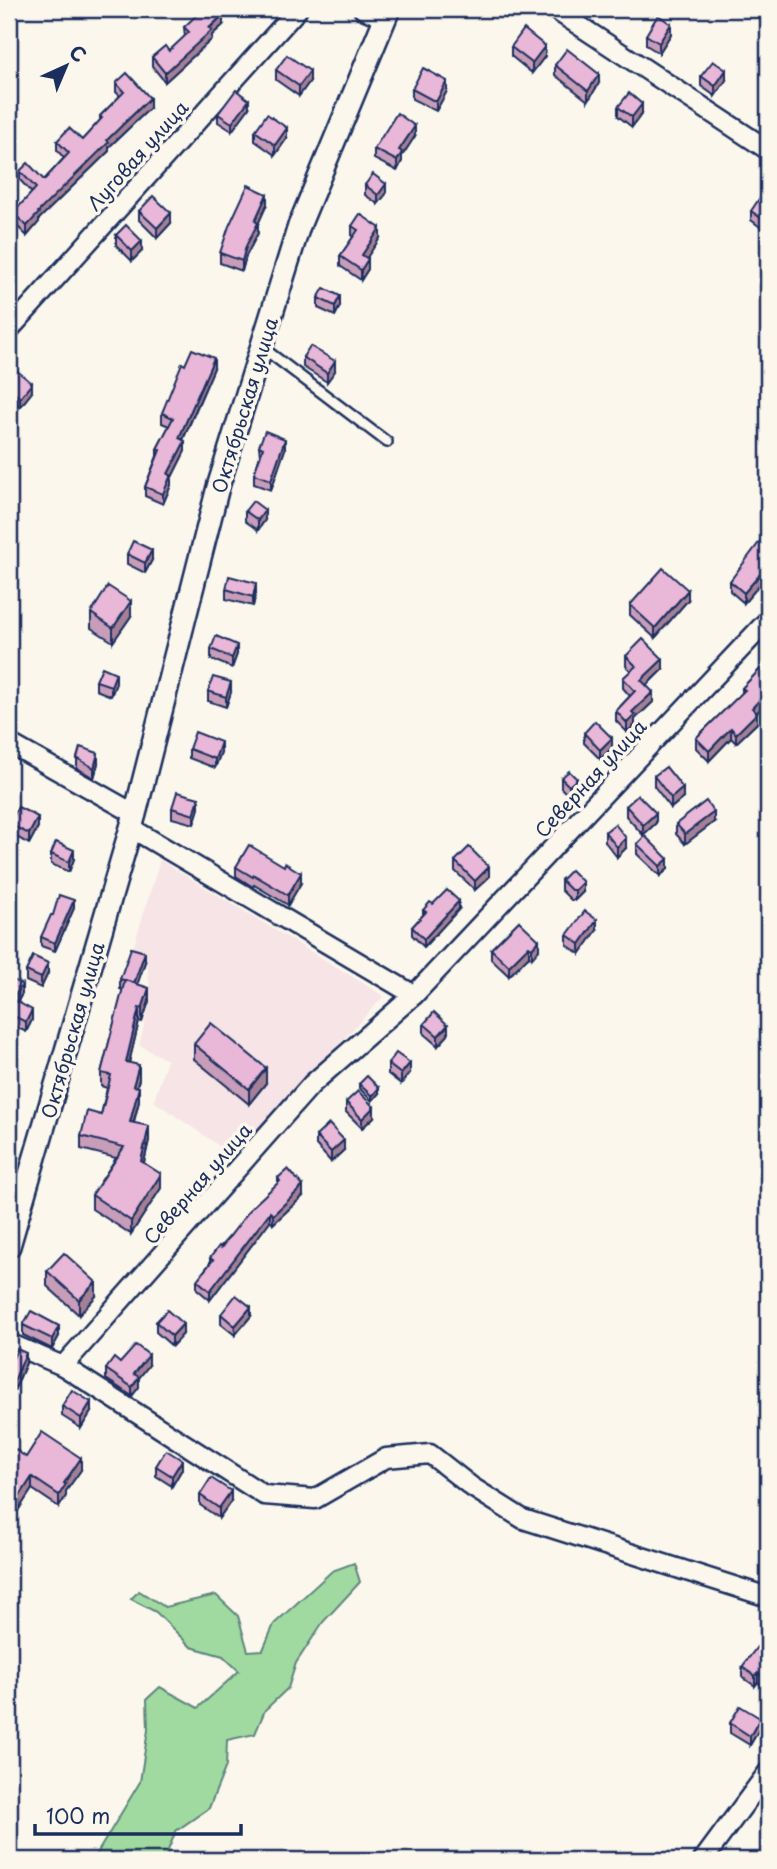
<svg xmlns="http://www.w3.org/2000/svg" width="777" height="1869" font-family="'Playpen Sans',sans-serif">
<rect width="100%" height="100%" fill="#fbf7ec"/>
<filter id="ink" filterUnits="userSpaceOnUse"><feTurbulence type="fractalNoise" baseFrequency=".0143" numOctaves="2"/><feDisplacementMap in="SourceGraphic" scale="14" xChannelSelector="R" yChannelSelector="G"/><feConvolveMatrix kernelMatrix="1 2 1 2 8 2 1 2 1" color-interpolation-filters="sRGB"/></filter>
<g filter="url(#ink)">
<polygon fill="#f6e4e6" points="160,860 384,996 234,1156 154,1101 167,1060 139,1045 151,999 147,961 132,952"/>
<polygon fill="#a0daa0" stroke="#5e847f" stroke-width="2" points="354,1563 360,1582 323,1622 296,1663 288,1688 265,1710 255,1734 227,1740 226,1766 209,1808 176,1831 164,1860 93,1860 140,1782 148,1730 147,1699 160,1687 198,1708 239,1671 223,1656 191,1647 156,1612 131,1599 139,1591 165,1607 216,1595 238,1616 248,1651 263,1650 274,1624 332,1571"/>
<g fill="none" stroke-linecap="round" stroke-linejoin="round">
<g stroke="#1b2f5e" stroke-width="14">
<polyline id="service" points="263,348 387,442"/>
</g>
<g stroke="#1b2f5e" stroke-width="23">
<g id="minor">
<polyline points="363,9 384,18"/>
<polyline points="554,9 768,150"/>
<polyline points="9,330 298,9"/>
<polyline points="9,743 135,814"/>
<polyline points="131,828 414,995"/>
<polyline points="9,1343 63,1366 312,1084 414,995 768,620"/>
<polyline points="63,1366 264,1495 315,1499 386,1458 430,1454 472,1487 523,1519 768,1597"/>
<polyline points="703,1860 768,1772"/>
</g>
</g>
<g stroke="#1b2f5e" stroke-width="26">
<polyline id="tertiary" points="9,1246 135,814 218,487 299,226 389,9"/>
</g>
<use href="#service" stroke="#fbf7ec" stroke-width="9"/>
<use href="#minor" stroke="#fbf7ec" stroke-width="18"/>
<use href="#tertiary" stroke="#fbf7ec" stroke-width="21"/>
</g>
<g fill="#c89db9" stroke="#1b2f5e" stroke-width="2">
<polygon points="223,25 212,35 212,39 165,82 152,66 152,57 169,51 185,37 184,27"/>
<polygon points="671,34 659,53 646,45 646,35"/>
<polygon points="511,47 545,56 532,73 511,56"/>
<polygon points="555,65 599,83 588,101 555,75"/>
<polygon points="276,70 310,81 299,96 276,80"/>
<polygon points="701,76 726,80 715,96 701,86"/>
<polygon points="116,83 150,108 109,147 109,151 39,219 39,222 27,236 13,222 13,213 32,193 20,180 20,171 44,180 64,158 57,150 57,141 82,140 100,121 100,116 120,96 116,92"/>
<polygon points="412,89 447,91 436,111 412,99"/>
<polygon points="618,107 642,113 632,127 618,116"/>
<polygon points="249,108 232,131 218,122 218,114"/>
<polygon points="768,110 768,125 766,124 766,114"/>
<polygon points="255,131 287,138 275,155 255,141"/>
<polygon points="415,136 402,156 402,161 397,171 374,159 374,149"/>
<polygon points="365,185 386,194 378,204 365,195"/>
<polygon points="768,197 768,233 751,220 751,211"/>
<polygon points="267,204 258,224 258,233 246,256 242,271 220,263 220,253"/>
<polygon points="139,211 171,223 157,238 139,220"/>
<polygon points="352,226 380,238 366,258 368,269 361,280 340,266 340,256 353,237 352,236"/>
<polygon points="116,235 142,251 132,261 116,245"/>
<polygon points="318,298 340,306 335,316 318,308"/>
<polygon points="303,357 335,371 327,382 303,367"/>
<polygon points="185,365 214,368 183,440 185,451 171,479 171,485 163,504 145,496 145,487 157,456 157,449 169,426 162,423 162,413"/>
<polygon points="9,369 32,392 20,407 11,400"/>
<polygon points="259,446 285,449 271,490 254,484 254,474 260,456"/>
<polygon points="245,511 265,520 258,530 245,521"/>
<polygon points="768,533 768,575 744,603 730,591 730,581"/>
<polygon points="127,554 152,560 145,573 127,564"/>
<polygon points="226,589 256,593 253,606 226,599"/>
<polygon points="688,600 655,638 630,615 630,605"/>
<polygon points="91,613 131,616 113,642 91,628"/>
<polygon points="211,649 237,654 232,668 211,659"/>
<polygon points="626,656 663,669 646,686 653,702 635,719 635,725 627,732 616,721 616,711 630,696 623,688 623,678 631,671 626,666"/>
<polygon points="768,661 756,713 757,723 736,743 731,738 709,761 696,748 696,738 742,693 742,688"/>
<polygon points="96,681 116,683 111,696 96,690"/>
<polygon points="208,691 231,692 226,707 208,701"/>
<polygon points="584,733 612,748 600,759 584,743"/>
<polygon points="189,749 221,752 215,768 189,758"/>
<polygon points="77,758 98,763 94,778 77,768"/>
<polygon points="654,776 683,798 671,808 654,786"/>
<polygon points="561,778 577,789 569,796 561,788"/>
<polygon points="626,806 656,823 643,835 626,816"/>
<polygon points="172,808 199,808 194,824 172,818"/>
<polygon points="714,822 685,844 676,834 676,824"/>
<polygon points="9,824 38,827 29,844 9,833"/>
<polygon points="605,832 626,848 617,857 605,842"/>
<polygon points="637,844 668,869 660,876 637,854"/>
<polygon points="51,854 74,859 69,872 51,864"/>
<polygon points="455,861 489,877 475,890 455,871"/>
<polygon points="236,867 301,883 288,905 254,885 253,887 236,876"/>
<polygon points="561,880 583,892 575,900 571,900 561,890"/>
<polygon points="74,908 55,951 41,946 41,937"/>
<polygon points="459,909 424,947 412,935 412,927 423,915 423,910"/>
<polygon points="519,921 539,950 532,958 529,956 509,976 491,959 491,949"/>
<polygon points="597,930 580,954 567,945 567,935"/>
<polygon points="145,962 137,984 149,1001 142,1022 139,1021 129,1063 139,1079 137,1087 139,1101 134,1122 149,1140 144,1163 161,1188 131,1234 92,1209 92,1195 116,1158 81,1149 81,1136 101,1115 107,1088 101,1086 101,1073 123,990 120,989 120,979"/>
<polygon points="26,971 48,973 41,988 26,981"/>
<polygon points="9,977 22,994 17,1002 32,1020 26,1032 9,1023 9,1011 13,1002 9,1000"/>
<polygon points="424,1024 448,1035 438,1046 424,1034"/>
<polygon points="194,1044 266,1083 249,1104 194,1059"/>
<polygon points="388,1064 410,1073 401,1084 388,1074"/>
<polygon points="359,1084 379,1093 372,1101 359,1088"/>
<polygon points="346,1102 374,1117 362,1128 346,1112"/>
<polygon points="316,1136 344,1150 331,1162 316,1145"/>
<polygon points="278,1178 303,1196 273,1224 270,1221 210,1300 197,1289 197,1280 210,1263 210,1258 278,1183"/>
<polygon points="47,1271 96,1296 79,1315 47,1286"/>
<polygon points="221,1314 251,1316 235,1335 221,1324"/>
<polygon points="156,1322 183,1334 172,1346 156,1332"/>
<polygon points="23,1325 59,1336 52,1349 23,1335"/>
<polygon points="26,1363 14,1391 9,1389 9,1367"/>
<polygon points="120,1363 149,1365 139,1378 139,1387 132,1396 106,1379 106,1369"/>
<polygon points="62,1406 91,1412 81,1428 62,1416"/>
<polygon points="9,1455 26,1457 81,1470 66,1491 66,1496 59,1507 32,1489 19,1509 9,1502"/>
<polygon points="156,1466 182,1469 172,1486 156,1476"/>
<polygon points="200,1495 231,1501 219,1518 200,1505"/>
<polygon points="768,1655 768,1692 758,1682 755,1686 742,1677 742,1667"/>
<polygon points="730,1723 760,1728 750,1745 730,1733"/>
</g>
<g fill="#a38096" stroke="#1b2f5e" stroke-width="2">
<polygon points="223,15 223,25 212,35 212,39 165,82 165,73"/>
<polygon points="671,24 671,34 659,53 659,43"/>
<polygon points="545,46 545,56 532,73 532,63"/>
<polygon points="726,70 726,80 715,96 715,86"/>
<polygon points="310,71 310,81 299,96 299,86"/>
<polygon points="599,74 599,83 588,101 588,91"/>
<polygon points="447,81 447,91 436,111 436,102"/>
<polygon points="150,98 150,108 109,147 109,151 39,219 39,222 27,236 27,226 38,212 107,140"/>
<polygon points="249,100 249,108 232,131 232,123"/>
<polygon points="642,104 642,113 632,127 632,117"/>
<polygon points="415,126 415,136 402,156 402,161 397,171 397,161 399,150"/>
<polygon points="287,128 287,138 275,155 275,145"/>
<polygon points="386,184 386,194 378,204 378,195"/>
<polygon points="267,194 267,204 258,224 258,233 246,256 242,271 242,261 246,246 255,221"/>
<polygon points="171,213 171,223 157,238 157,228"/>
<polygon points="380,228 380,238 362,265 362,255"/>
<polygon points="142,241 142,251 132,261 132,251"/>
<polygon points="13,243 13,252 9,257 9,247"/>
<polygon points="368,259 368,269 361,280 361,270"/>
<polygon points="340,296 340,306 335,316 335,306"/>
<polygon points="214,358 214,368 179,448 179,438"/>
<polygon points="335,361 335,371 327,382 327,373"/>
<polygon points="32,383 32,392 20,407 20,398"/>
<polygon points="11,390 11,400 9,402 9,393"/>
<polygon points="285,439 285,449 271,490 271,480"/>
<polygon points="185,441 185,451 171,479 171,485 163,504 163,494 168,474"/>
<polygon points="265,510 265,520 258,530 258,520"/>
<polygon points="152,550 152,560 145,573 145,563"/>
<polygon points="768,565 768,575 744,603 744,593"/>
<polygon points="256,583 256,593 253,606 253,597"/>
<polygon points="688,590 688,600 655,638 655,628"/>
<polygon points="131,601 131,616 113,642 113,628"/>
<polygon points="237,645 237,654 232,668 232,658"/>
<polygon points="663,659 663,669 641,690 641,680"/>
<polygon points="116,673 116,683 111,696 111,686"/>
<polygon points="231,682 231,692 226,707 226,697"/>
<polygon points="768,691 768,701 752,718 752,708"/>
<polygon points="653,692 653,702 635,719 635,725 627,732 627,723 632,712"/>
<polygon points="757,713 757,723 736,743 736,734"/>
<polygon points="731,728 731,738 709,761 709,751"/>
<polygon points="612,738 612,748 600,759 600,750"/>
<polygon points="221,742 221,752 215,768 215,759"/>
<polygon points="98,753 98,763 94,778 94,768"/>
<polygon points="577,779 577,789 569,796 569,786"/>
<polygon points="683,788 683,798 671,808 671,798"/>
<polygon points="199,798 199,808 194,824 194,815"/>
<polygon points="714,812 714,822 685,844 685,834"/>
<polygon points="656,813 656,823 643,835 643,825"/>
<polygon points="38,817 38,827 29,844 29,834"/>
<polygon points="626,838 626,848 617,857 617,847"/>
<polygon points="74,850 74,859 69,872 69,862"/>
<polygon points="668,859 668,869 660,876 660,866"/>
<polygon points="489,867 489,877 475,890 475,881"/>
<polygon points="301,873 301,883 288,905 288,895"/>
<polygon points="583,882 583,892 575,900 575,890"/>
<polygon points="74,900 74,908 55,951 55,943"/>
<polygon points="459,901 459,909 424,947 424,939"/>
<polygon points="597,920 597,930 580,954 580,944"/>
<polygon points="539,940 539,950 532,958 532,948"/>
<polygon points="529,946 529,956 509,976 509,966"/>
<polygon points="145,952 145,962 134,994 134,984"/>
<polygon points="48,963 48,973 41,988 41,978"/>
<polygon points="22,985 22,994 16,1004 16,994"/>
<polygon points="149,988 149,1001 142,1022 142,1009"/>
<polygon points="139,1008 139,1021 126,1075 126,1062"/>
<polygon points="32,1010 32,1020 26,1032 26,1022"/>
<polygon points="448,1025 448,1035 438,1046 438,1036"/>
<polygon points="410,1063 410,1073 401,1084 401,1074"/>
<polygon points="139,1065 139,1079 133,1099 133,1086"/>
<polygon points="266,1068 266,1083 249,1104 249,1089"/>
<polygon points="139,1087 139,1101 130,1135 130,1122"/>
<polygon points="379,1088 379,1093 372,1101 372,1096"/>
<polygon points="12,1089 12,1099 9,1107 9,1097"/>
<polygon points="374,1107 374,1117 362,1128 362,1119"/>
<polygon points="149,1126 149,1140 141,1174 141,1161"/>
<polygon points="344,1140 344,1150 331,1162 331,1152"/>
<polygon points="161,1174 161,1188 131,1234 131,1221"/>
<polygon points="303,1186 303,1196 273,1224 273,1215"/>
<polygon points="270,1212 270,1221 210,1300 210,1291"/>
<polygon points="96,1282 96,1296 79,1315 79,1300"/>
<polygon points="251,1307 251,1316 235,1335 235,1326"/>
<polygon points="183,1324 183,1334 172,1346 172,1336"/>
<polygon points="59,1326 59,1336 52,1349 52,1339"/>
<polygon points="26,1353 26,1363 14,1391 14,1381"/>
<polygon points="149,1355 149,1365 139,1378 139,1387 132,1396 132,1387 134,1374"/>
<polygon points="91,1402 91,1412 81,1428 81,1418"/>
<polygon points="81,1458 81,1470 66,1491 66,1496 59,1507 59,1495 64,1483"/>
<polygon points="182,1460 182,1469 172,1486 172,1476"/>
<polygon points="32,1477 32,1489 19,1509 19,1497"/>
<polygon points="231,1491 231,1501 219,1518 219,1508"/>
<polygon points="758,1673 758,1682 755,1686 755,1676"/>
<polygon points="760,1718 760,1728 750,1745 750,1736"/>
</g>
<g fill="#e9b7d7" stroke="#1b2f5e" stroke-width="2">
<polygon points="203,9 216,9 223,15 209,28 212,30 165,73 152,57 165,46 169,51 189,32 184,27"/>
<polygon points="658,15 671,24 659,43 646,35"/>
<polygon points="524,29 545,46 532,63 511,47"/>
<polygon points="567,49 599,74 588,91 555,65"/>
<polygon points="287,55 310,71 299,86 276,70"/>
<polygon points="713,61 726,70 715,86 701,76"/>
<polygon points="423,68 447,81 436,102 412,89"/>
<polygon points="127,73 150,98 107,140 109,142 38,212 39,213 27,226 13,213 36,188 20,171 28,163 44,180 69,153 57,141 69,128 82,140 102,118 100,116 124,92 116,83"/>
<polygon points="236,90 249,100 232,123 218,114"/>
<polygon points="629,93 642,104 632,117 618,107"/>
<polygon points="397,113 415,126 399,150 402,152 397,161 374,149"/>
<polygon points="267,114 287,128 275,145 255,131"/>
<polygon points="373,174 386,184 378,195 365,185"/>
<polygon points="248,185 267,194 255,221 258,223 246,246 242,261 220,253 229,226"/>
<polygon points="763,193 768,197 768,223 751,211"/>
<polygon points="153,196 171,213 157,228 139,211"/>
<polygon points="360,214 380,228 362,255 368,259 361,270 340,256 358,230 352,226"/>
<polygon points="126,225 142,241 132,251 116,235"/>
<polygon points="9,238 13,243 9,247"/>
<polygon points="324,288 340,296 335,306 318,298"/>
<polygon points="310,346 335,361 327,373 303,357"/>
<polygon points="192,349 214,358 179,438 185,441 168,474 171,475 163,494 145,487 160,450 157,449 173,418 162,413 182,363 185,365"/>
<polygon points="11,366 32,383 20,398 11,390 9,393 9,369"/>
<polygon points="265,431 285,439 271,480 254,474 263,448 259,446"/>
<polygon points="253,501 265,510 258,520 245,511"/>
<polygon points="768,533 768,565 744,593 730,581 761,540"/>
<polygon points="133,541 152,550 145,563 127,554"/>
<polygon points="663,568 688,590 655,628 630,605"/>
<polygon points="229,576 256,583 253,597 226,589"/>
<polygon points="108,586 131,601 113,628 91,613"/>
<polygon points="216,636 237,645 232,658 211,649"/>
<polygon points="643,639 663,659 641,680 653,692 632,712 635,715 627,723 616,711 635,691 623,678 636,666 626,656"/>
<polygon points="768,661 768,691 752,708 757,713 736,734 731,728 709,751 696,738 745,690 742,688"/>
<polygon points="102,667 116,673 111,686 96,681"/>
<polygon points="213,677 231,682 226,697 208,691"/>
<polygon points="595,721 612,738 600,750 584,733"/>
<polygon points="195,732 221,742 215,759 189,749"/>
<polygon points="80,747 98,753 94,768 77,758"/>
<polygon points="666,767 683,788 671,798 654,776"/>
<polygon points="569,771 577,779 569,786 561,778"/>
<polygon points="177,792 199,798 194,815 172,808"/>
<polygon points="638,795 656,813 643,825 626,806"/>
<polygon points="706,801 714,812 685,834 676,824"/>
<polygon points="18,807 38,817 29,834 9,824"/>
<polygon points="615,824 626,838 617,847 605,832"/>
<polygon points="645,836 668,859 660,866 637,844"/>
<polygon points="56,842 74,850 69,862 51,854"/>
<polygon points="249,845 284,866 285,863 301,873 288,895 254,875 253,877 236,867"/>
<polygon points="469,847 489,867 475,881 455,861"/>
<polygon points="571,870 583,882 575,890 571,890 561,880"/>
<polygon points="447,890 459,901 424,939 412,927 426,912 423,910 430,902 433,904"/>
<polygon points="59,895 74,900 55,943 41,937 51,915 53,915"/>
<polygon points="585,911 597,920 580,944 567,935"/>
<polygon points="519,921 539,940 532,948 529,946 509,966 491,949"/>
<polygon points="131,948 145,952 134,983 120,979"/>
<polygon points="33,956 48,963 41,978 26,971"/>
<polygon points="9,977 22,985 16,994 9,990"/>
<polygon points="125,980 149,988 142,1009 139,1008 126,1062 139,1065 133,1086 139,1087 130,1122 149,1126 141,1161 161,1174 131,1221 92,1195 124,1147 81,1136 87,1111 101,1115 111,1075 101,1073"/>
<polygon points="14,1000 32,1010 26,1022 9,1014"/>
<polygon points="434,1012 448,1025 438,1036 424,1024"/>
<polygon points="211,1023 266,1068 249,1089 194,1044"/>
<polygon points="396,1053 410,1063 401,1074 388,1064"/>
<polygon points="367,1076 379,1088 372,1096 359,1084"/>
<polygon points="9,1088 12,1089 9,1097"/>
<polygon points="358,1091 374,1107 362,1119 346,1102"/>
<polygon points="329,1124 344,1140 331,1152 316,1136"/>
<polygon points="288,1169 303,1186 273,1215 270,1212 210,1291 197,1280 213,1260 210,1258 219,1246 221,1248 252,1207 280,1181 278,1178"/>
<polygon points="64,1253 96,1282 79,1300 47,1271"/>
<polygon points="236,1295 251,1307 235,1326 221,1314"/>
<polygon points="167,1310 183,1324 172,1336 156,1322"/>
<polygon points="31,1311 59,1326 52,1339 23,1325"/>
<polygon points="136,1345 149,1355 134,1374 139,1377 132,1387 106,1369 114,1358 120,1363"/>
<polygon points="17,1349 26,1353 14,1381 9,1379 9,1367"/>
<polygon points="72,1390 91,1402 81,1418 62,1406"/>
<polygon points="42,1432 81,1458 64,1483 66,1484 59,1495 32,1477 19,1497 9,1491 9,1475 15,1465 9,1461 9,1455 13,1448 26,1457"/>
<polygon points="166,1450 182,1460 172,1476 156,1466"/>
<polygon points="211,1478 231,1491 219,1508 200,1495"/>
<polygon points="757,1647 768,1655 768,1658 767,1660 768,1662 768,1682 758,1673 755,1676 742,1667"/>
<polygon points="740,1706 760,1718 750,1736 730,1723"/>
</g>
</g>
<g text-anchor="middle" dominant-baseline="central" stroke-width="7" stroke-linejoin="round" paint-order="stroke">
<g font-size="19" fill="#1b2f5e" stroke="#fbf7ec">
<text transform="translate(137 155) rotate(-48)">Луговая улица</text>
<text transform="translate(244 405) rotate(-73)">Октябрьская улица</text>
<text transform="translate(590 778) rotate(-47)">Северная улица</text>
<text transform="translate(72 1030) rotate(-74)">Октябрьская улица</text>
<text transform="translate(197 1183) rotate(-49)">Северная улица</text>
</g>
</g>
<rect width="777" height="1869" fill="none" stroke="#fbf7ec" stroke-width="35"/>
<rect x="18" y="18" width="742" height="1834" fill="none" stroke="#1b2f5e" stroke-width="2.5" filter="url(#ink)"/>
<g transform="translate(66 66) rotate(44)" stroke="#fbf7ec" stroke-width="5" paint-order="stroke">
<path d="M0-5L12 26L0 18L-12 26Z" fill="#1b2f5e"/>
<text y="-10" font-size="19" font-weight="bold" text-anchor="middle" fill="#1b2f5e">С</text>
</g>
<path d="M35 1824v10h206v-10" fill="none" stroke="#1b2f5e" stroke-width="3.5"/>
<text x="46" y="1824" font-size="21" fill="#1b2f5e" stroke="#fbf7ec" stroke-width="5" paint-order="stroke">100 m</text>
</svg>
